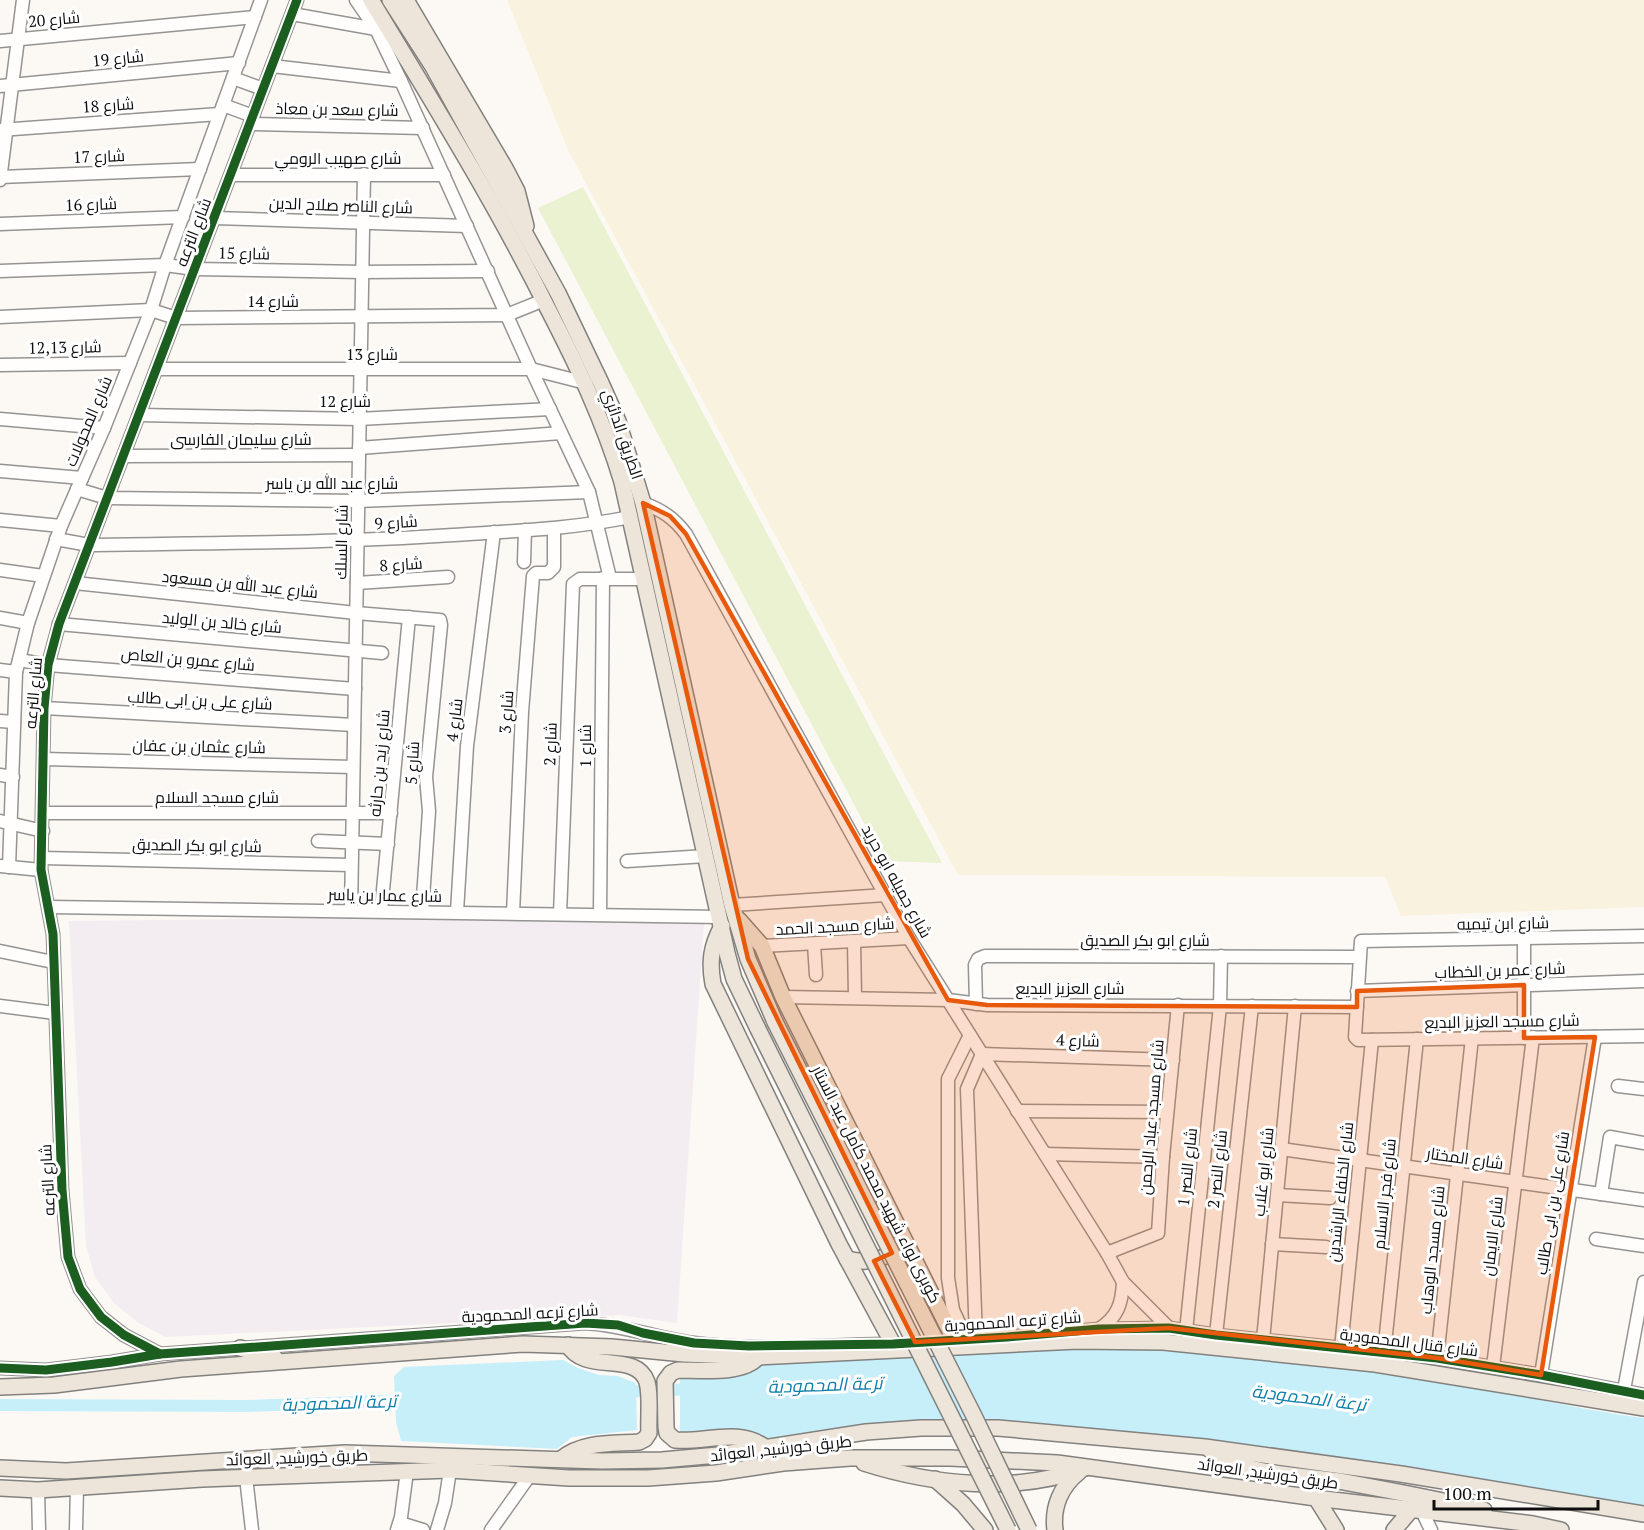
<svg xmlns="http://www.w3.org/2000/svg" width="1644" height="1530" font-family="'PT Serif',Cairo,serif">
<rect width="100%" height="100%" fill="#fcf9f4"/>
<polygon fill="#f3ecf1" points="421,917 704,923 677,1323 619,1315 165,1337 137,1322 114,1303 95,1277 86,1246 69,921"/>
<polygon fill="#f9f2df" points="507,0 1644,0 1644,907 1401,916 1385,877 958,875 568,150"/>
<polygon fill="#eaf2d2" points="583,187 942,863 884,861 538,208"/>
<g fill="#c7eff9">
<path d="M 1104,1347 C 1223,1354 1342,1367 1461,1385 C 1522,1395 1582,1410 1644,1418 L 1644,1506 L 1423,1470 L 996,1422 L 768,1441 L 746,1432 L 680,1432 L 680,1377 L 744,1375 L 755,1371 L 763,1362 Z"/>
<polygon points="563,1360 578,1368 599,1375 618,1376 636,1383 637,1430 572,1437 557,1449 401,1441 396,1422 394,1376 404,1367"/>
</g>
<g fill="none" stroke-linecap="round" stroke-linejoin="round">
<g stroke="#c7eff9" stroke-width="12">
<polyline points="622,1392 695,1389"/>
<polyline points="0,1405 246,1406 410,1400"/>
</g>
<g stroke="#959492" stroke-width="15">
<g id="minor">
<polyline points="356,0 376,29 401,81 531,369 589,492 610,578"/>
<polyline points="292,14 376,29"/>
<polyline points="0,41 255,17"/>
<polyline points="272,66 401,81"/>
<polyline points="233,78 263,89"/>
<polyline points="0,86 239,63"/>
<polyline points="223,105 253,116"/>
<polyline points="250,124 423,128"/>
<polyline points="0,130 219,114"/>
<polyline points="231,175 444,175"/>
<polyline points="0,177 200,169"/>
<polyline points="0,180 23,0"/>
<polyline points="214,218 467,226"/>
<polyline points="0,224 183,217"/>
<polyline points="0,271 165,265 195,269 362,272 488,271"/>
<polyline points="0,317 151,310 176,318 507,315 544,300"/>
<polyline points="0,365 130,363"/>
<polyline points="157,369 531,369 586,383"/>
<polyline points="139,415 359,419 550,409"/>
<polyline points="0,419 104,428"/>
<polyline points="359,448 561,433"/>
<polyline points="124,456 359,455"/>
<polyline points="0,471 82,478"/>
<polyline points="77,489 107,498 358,501 589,492"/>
<path d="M 643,503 C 662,510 674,518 686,534 L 909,938 L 1107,1253 L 1123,1282 L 1169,1328"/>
<polyline points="0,520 61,526"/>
<path d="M 56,539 L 89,545 C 211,543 332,543 453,535 C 513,531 572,529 630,517"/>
<polyline points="524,562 525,530"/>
<polyline points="0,570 43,576"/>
<polyline points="75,583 356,613 440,620 441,625 426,777 429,811 422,912"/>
<polyline points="357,583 448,577"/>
<polyline points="0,618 28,623"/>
<polyline points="59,624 382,653"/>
<polyline points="19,660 48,665 355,689"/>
<polyline points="0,670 16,672"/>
<polyline points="44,708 354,725"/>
<polyline points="0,721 14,722"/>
<polyline points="44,759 353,767"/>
<polyline points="0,775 13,777"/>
<polyline points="43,813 391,813"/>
<polyline points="0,821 43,831"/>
<polyline points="318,841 388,844"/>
<polyline points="42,858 351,865"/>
<polyline points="627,861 706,856"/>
<polyline points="0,866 41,870"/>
<polyline points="9,867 16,672 28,623 61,526 104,428 151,310 165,265 261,0"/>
<polyline points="732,905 886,895"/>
<polyline points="49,907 720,917"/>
<polyline points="351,911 364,174"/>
<polyline points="381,911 409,617"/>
<polyline points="457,912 467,746 494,532"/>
<polyline points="513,913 522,712 533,576 536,573 548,573 554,567 554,529"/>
<polyline points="560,914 573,584 580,579 644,579"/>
<polyline points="600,914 603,578"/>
<polyline points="1644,936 1361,941 1355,1037 1358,1040 1644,1036"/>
<polyline points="1524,939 1524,1038"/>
<polyline points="854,941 855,997"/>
<polyline points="814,944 816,975"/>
<polyline points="762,946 909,938"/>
<polyline points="0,951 53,962"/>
<polyline points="1357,991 1644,981"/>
<polyline points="783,997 948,1000 987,1005 1357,1007"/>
<polyline points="976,1004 975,965 978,959 985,956 1359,957"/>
<polyline points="0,1006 55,1013"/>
<polyline points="1618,1086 1644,1089"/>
<polyline points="1017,1111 1167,1112"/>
<polyline points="1281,1149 1644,1200"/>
<polyline points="1045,1154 1163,1157"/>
<polyline points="1601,1194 1610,1137 1644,1143"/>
<polyline points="1277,1195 1330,1198"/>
<polyline points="1596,1239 1644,1246"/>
<polyline points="1272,1244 1326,1247"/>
<polyline points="1107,1253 1158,1233 1163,1157 1178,1005"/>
<path d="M 1099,1329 C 1118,1317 1122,1303 1123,1282"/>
<polyline points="1186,1331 1220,1006 1221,956"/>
<polyline points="1216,1335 1252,1006"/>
<polyline points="997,1338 1099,1329 1169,1328 1216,1335 1437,1358 1541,1375 1644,1395"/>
<polyline points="976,1339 967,1089 982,1054 1173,1060"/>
<polyline points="967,1340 953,1310 948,1278 948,1079 970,1035"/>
<polyline points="1263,1340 1295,1006"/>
<polyline points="1341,1348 1372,1040"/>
<polyline points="1384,1353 1417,1039"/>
<polyline points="160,1354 124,1335 101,1317 80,1289 68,1257 62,1190 53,934 41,870 44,708 48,665 59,624 297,0"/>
<polyline points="1437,1358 1472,1038"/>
<polyline points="1493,1367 1533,1037"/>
<path d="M 0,1368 L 46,1370 L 112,1362 L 160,1354 L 585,1323 C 623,1325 657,1338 694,1343 C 756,1351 821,1345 883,1344"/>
<polyline points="1541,1375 1595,1037"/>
<polyline points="1624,1390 1644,1282"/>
<polyline points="246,1477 252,1530"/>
<polyline points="38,1490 39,1530"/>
<polyline points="1422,1511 1431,1530"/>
<polyline points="400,1523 423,1530"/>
<polyline points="76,1530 77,1487"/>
<polyline points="397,1530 401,1517 407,1471"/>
<polyline points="437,1530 445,1503 450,1470"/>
<polyline points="491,1530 530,1475"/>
</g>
</g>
<g stroke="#82817f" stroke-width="18">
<g id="major">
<path d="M 371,0 C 432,101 494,201 547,307 C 577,365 603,419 622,482 L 727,953 L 734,979 L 758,1029"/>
<polyline points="390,0 433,67 558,293 601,383 618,421 643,503 732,905 748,959 775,1022"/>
<polyline points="406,0 505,168 517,191 526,226"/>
<polyline points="739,920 762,946 783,997 955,1341"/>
<path d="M 722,926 C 711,946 709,962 713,984 L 839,1244 L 893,1344"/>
<path d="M 847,1259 C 869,1264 886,1261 900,1243"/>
<polyline points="240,1348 275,1358"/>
<path d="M 758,1357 C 744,1375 700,1370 678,1370 L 671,1373 L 665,1381 L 666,1427 L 667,1433 L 675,1440 C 705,1443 739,1427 766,1448"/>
<polyline points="0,1387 54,1385 181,1369 523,1344 612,1347 684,1354 758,1357 1077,1341 1163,1342 1375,1364 1644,1408"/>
<path d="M 1210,1450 C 1247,1476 1297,1474 1339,1481 C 1388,1490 1436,1499 1484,1510"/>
<path d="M 561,1459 C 582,1441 613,1444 639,1442 L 645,1439 L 649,1433 C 648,1417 651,1396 647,1382 C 636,1350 585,1375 568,1345"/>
<path d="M 864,1463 C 933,1485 1016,1494 1085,1468"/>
<polyline points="0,1468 66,1471 345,1453 602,1461 662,1460 718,1455 866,1432 921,1428 998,1428 1205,1447 1401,1474 1644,1514"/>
<polyline points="935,1479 963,1504 985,1530"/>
<polyline points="0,1488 38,1490 202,1479 450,1470 569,1478 648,1478 716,1473 783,1463 850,1458 950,1458 1057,1463 1316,1498 1533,1524 1561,1530"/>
<polyline points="1316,1498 1336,1530"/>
<path d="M 1055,1530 C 1052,1507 1061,1486 1079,1472"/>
<polyline points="1394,1530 1411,1510"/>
</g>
</g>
<use href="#minor" stroke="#fffefd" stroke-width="12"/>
<use href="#major" stroke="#ede5d9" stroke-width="15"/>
<g stroke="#82817f" stroke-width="18" stroke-linecap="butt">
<g id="major-bridge">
<polyline points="775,1022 974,1416 1029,1530"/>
<polyline points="758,1029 1008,1530"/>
</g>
</g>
<use href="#major-bridge" stroke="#ede5d9" stroke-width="15"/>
<g stroke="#fff" stroke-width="13">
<g id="cycleway">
<polyline points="160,1354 124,1335 101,1317 80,1289 68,1257 62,1190 53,934 41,870 44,708 48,665 59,624 297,0"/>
<polyline points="0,1368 46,1370 112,1362 160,1354 585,1323 618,1325 643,1333 694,1343 749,1346 893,1344 1007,1337 1099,1329 1169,1328 1216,1335 1437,1358 1541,1375 1644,1395"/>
</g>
</g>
<use href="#cycleway" stroke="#1b5e20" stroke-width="9"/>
</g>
<path fill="#e8590c" fill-opacity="0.2" stroke="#e8590c" stroke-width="4.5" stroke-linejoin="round" d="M 643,503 L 670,516 L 686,534 L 948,1000 L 987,1005 L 1357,1007 L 1357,991 L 1524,985 L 1524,1038 L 1595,1037 L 1541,1375 L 1437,1358 L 1169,1328 L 915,1342 L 874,1261 L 892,1253 L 748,959 Z"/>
<g text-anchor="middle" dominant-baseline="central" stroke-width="6" stroke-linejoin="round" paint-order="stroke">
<g font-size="16" fill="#0e0e0e" stroke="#fff">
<text transform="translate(54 19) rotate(-5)">شارع 20</text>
<text transform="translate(118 58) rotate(-6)">شارع 19</text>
<text transform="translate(108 105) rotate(-4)">شارع 18</text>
<text transform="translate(337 109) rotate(1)">شارع سعد بن معاذ</text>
<text transform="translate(99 156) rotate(-2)">شارع 17</text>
<text x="338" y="158">شارع صهيب الرومي</text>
<text transform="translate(91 204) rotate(-2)">شارع 16</text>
<text transform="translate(341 205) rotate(2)">شارع الناصر صلاح الدين</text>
<text transform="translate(193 232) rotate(-69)">شارع الترعه</text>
<text transform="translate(244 253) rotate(1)">شارع 15</text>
<text x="273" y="301">شارع 14</text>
<text transform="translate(65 347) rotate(-1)">شارع 12,13</text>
<text x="372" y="354">شارع 13</text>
<text x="345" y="401">شارع 12</text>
<text transform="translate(88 421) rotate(-67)">شارع المحولات</text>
<text transform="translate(623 434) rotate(71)">الطريق الدائري</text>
<text x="241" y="439">شارع سليمان الفارسى</text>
<text x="332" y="483">شارع عبد الله بن ياسر</text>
<text transform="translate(396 522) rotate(-4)">شارع 9</text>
<text transform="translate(341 542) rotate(-89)">شارع السلك</text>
<text transform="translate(401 564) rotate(-4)">شارع 8</text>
<text transform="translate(240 584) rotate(6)">شارع عبد الله بن مسعود</text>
<text transform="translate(222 622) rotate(5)">شارع خالد بن الوليد</text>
<text transform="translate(188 659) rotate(5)">شارع عمرو بن العاص</text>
<text transform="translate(33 693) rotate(-85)">شارع الترعه</text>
<text transform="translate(200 700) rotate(3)">شارع على بن ابى طالب</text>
<text transform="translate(506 712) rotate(-86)">شارع 3</text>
<text transform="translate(454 720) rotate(-83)">شارع 4</text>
<text transform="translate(550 744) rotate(-88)">شارع 2</text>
<text transform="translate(199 746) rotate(1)">شارع عثمان بن عفان</text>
<text transform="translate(585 746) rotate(-90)">شارع 1</text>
<text transform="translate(379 763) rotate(-85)">شارع زيد بن حارثه</text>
<text transform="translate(412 763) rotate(-87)">شارع 5</text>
<text x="217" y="797">شارع مسجد السلام</text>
<text transform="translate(197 845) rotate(1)">شارع ابو بكر الصديق</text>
<text transform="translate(897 881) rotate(61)">شارع جميله ابو حريد</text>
<text transform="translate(385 895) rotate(1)">شارع عمار بن ياسر</text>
<text transform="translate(1503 923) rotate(-1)">شارع ابن تيميه</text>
<text transform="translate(835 926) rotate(-3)">شارع مسجد الحمد</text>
<text x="1145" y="940">شارع ابو بكر الصديق</text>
<text transform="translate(1500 970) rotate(-2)">شارع عمر بن الخطاب</text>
<text x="1070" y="988">شارع العزيز البديع</text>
<text transform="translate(1502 1021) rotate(-1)">شارع مسجد العزيز البديع</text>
<text transform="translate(1078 1040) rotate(2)">شارع 4</text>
<text transform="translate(1151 1117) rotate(-85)">شارع مسجد عباد الرحمن</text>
<text transform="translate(1465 1158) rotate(8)">شارع المختار</text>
<text transform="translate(1187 1167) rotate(-84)">شارع النصر 1</text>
<text transform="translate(1217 1169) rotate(-84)">شارع النصر 2</text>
<text transform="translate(1263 1172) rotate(-84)">شارع ابو غلاب</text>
<text transform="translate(47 1180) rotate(-93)">شارع الترعه</text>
<text transform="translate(877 1184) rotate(63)">كوبرى لواء شهيد محمد كامل عبد الستار</text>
<text transform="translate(1340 1192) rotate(-84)">شارع الخلفاء الراشدين</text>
<text transform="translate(1384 1194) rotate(-84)">شارع فجر الاسلام</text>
<text transform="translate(1552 1203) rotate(-81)">شارع على بن ابى طالب</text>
<text transform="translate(1492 1236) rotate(-83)">شارع الايمان</text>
<text transform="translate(1432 1250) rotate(-84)">شارع مسجد الوهاب</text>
<text transform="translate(530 1313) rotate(-3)">شارع ترعه المحمودية</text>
<text transform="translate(1013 1321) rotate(-4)">شارع ترعه المحمودية</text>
<text transform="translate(1409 1342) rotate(7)">شارع قنال المحمودية</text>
<text transform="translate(781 1448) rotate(-6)">طريق خورشيد, العوائد</text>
<text transform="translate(297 1457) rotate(-2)">طريق خورشيد, العوائد</text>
<text transform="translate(1268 1473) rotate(8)">طريق خورشيد, العوائد</text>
</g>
<g font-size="18" font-style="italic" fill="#0e7faa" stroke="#fff">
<text transform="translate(825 1384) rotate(-2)">ترعة المحمودية</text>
<text transform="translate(1309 1397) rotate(7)">ترعة المحمودية</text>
<text transform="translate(339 1402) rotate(-2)">ترعة المحمودية</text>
</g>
</g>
<path d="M1434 1500v9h164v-9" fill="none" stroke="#0e0e0e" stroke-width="3"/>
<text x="1443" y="1500" font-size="18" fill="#0e0e0e" stroke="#ffffff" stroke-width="4.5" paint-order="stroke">100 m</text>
</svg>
